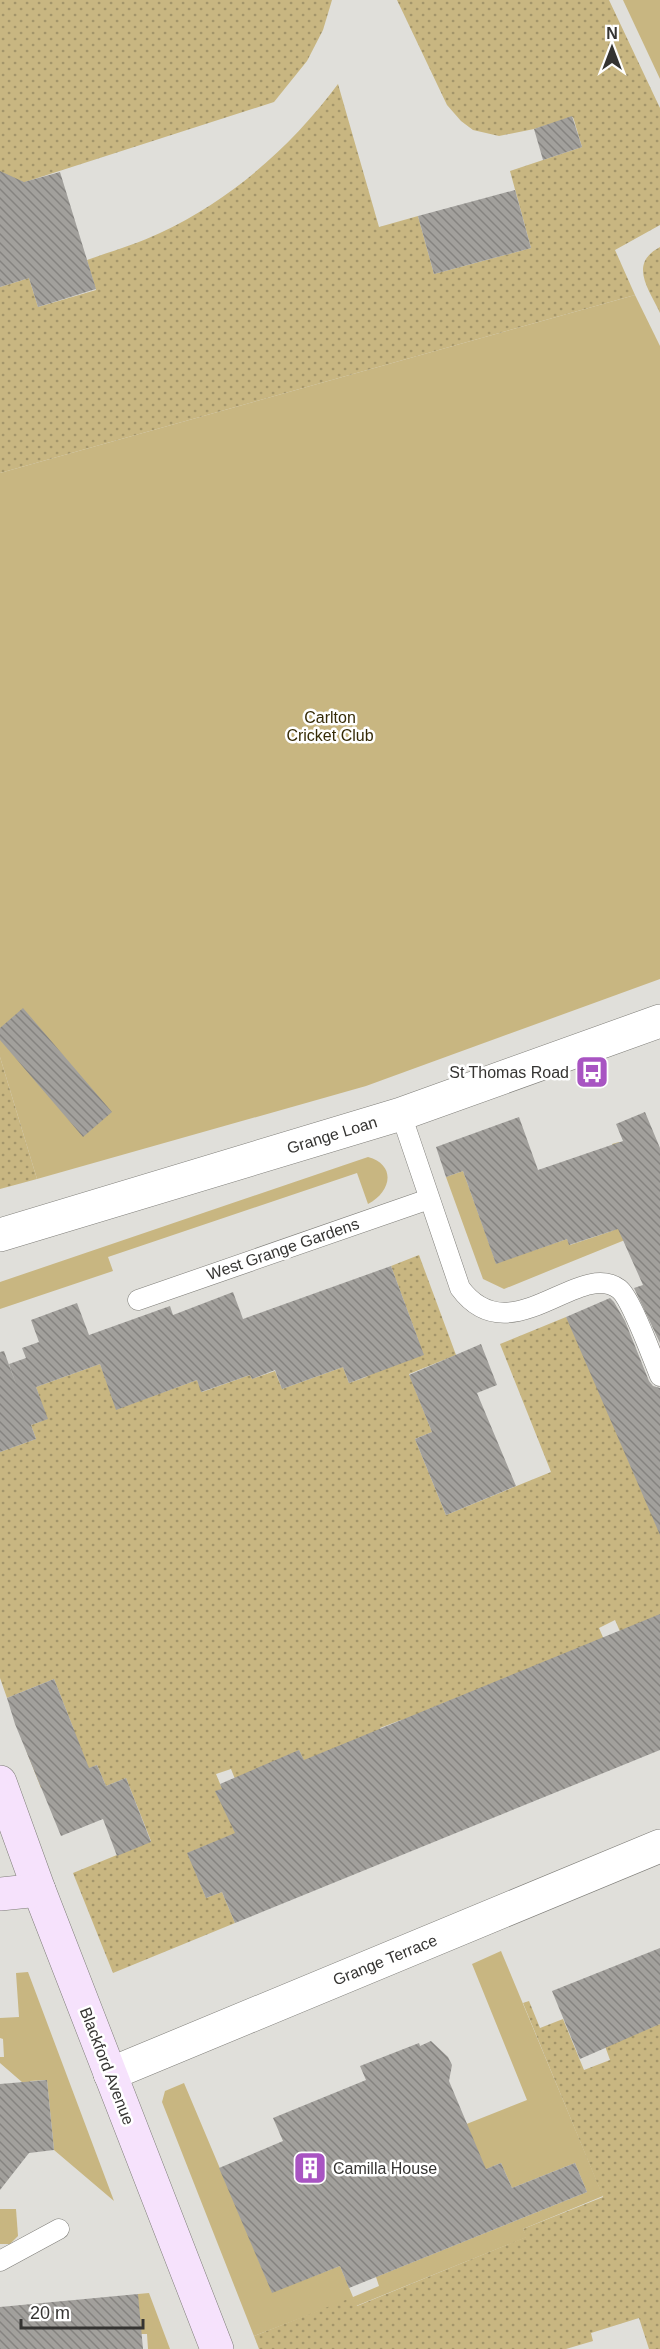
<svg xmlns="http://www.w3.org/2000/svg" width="660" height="2349" font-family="Arial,sans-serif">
<defs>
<pattern id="garden-dots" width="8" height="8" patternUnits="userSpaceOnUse" patternTransform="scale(1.5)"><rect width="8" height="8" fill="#c8b681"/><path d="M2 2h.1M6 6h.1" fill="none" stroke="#a3956a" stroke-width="1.8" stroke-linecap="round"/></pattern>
<pattern id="building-back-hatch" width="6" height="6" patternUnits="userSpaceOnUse" patternTransform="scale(1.5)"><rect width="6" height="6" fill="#a2a09c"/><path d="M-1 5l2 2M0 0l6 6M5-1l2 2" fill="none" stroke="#858380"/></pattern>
</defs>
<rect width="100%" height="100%" fill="#e0dfda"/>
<g fill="#c8b681">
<polygon points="623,0 660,0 660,79"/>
<polygon points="635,295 660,346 660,979 366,1086 37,1179 0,1057 0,473"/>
<polygon points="619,1142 657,1227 504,1289 483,1279 446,1177 463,1171 496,1263 567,1239 570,1245 612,1231 636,1211 612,1144"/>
<path d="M 368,1157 C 397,1165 391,1192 368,1204 L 357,1173 L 108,1257 L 113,1271 L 0,1309 L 0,1282 Z"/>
<polygon points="501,1951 603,2196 523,2229 527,2237 356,2306 353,2298 254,2336 162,2102 165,2091 184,2083 272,2292 340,2266 353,2297 379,2286 376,2277 587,2192 575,2163 512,2188 501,2163 479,2172 464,2125 527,2100 472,1964"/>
<polygon points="28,1972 114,2201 54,2150 47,2080 30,2081 30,2089 0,2063 0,2057 4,2057 3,2039 0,2038 0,2018 19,2017 16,1973"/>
<polygon points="0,2209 16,2209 18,2236 10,2244 0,2244"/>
<polygon points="149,2293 170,2349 148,2349 147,2334 136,2334 138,2294"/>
</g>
<g fill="url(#garden-dots)">
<polygon points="0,0 332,0 323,30 307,61 274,102 19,184 0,180"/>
<path d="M 397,0 L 609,0 L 660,108 L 660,225 L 615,250 L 635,295 L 0,473 L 0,287 L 29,278 L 38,307 L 96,290 L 87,260 C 112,251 137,244 160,233 C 232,199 291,147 338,84 L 379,227 L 418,216 L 434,274 L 531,248 L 510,171 L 582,147 L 573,117 L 534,129 L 499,136 L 473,130 L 461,121 L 447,105 Z"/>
<path d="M 660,247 L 660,313 C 649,289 628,264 660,247 Z"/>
<polygon points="0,1057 37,1179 0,1189"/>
<polygon points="419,1255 456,1355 409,1374 432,1432 415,1439 446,1515 551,1472 500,1344 566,1317 660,1487 660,1614 636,1668 615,1620 599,1628 619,1675 446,1702 427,1710 413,1749 401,1720 380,1728 396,1767 316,1787 299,1750 239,1789 231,1769 216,1774 240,1832 188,1853 206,1898 222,1892 235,1923 113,1973 73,1873 151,1841 126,1778 106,1786 97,1765 41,1788 26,1750 74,1730 54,1679 7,1698 0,1678 0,1452 36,1439 31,1425 47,1419 36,1387 100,1364 117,1409 197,1380 202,1392 250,1375 252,1379 275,1371 282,1389 343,1367 349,1383 366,1377 418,1339 391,1266"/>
<polygon points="529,2001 540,2028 563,2019 584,2070 610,2060 605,2046 660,2024 660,2349 649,2349 639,2318 591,2333 593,2341 566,2349 259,2349 254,2336 353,2297 357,2306 526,2237 523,2229 603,2197 523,2003"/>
</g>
<g fill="url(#building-back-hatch)">
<polygon points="572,116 582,147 543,160 534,129"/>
<polygon points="0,171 24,182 60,172 96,289 38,307 29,278 0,287"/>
<polygon points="515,190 531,248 434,274 418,216"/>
<polygon points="23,1008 112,1112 83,1137 0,1040 0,1028"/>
<polygon points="645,1112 660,1148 660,1343 634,1288 643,1285 618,1229 569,1245 567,1239 496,1264 463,1171 446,1177 436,1147 519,1117 538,1170 623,1141 616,1124"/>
<polygon points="391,1266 424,1355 349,1383 343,1367 282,1389 275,1370 252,1379 250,1375 201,1392 197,1380 116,1410 100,1364 36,1387 48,1419 31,1425 36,1439 0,1452 0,1352 4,1351 17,1387 9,1364 26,1358 22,1348 39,1342 31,1320 77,1303 89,1335 170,1306 173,1315 233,1292 243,1319"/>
<polygon points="610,1298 614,1302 625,1321 649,1381 653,1386 660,1388 660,1535 566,1317"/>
<polygon points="481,1344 497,1385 477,1393 516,1486 446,1515 415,1439 432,1432 409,1375"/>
<polygon points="660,1614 660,1750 235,1923 222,1892 206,1898 187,1853 235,1833 215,1791 222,1789 220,1784 299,1750 304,1760"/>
<polygon points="54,1679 89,1768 97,1765 106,1786 126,1778 151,1842 117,1856 103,1819 61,1836 15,1724 7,1698"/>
<polygon points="660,1948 660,2024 580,2059 552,1991"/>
<polygon points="431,2041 448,2057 452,2065 449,2081 486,2169 501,2163 512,2188 575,2163 587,2192 349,2288 340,2266 272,2293 219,2168 283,2141 273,2118 366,2080 360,2066 419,2043 420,2046"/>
<polygon points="47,2080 54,2150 29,2153 0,2190 0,2084"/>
<polygon points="138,2294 143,2349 0,2349 0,2307"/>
</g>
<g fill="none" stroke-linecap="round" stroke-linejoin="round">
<g stroke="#7e7d78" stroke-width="21">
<g id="lane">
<path d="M 401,1114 L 460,1288 C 510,1356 579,1259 619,1289 C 631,1298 653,1359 660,1376"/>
<polyline points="138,1300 429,1199"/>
<polyline points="0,2261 59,2229"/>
</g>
</g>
<g stroke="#7e7d78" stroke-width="34">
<g id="street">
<polyline points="0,1235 401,1114 660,1021"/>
<polyline points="110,2074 660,1846"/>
</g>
</g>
<g stroke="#7e7d78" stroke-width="34">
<g id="secondary">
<polyline points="0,1782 39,1890 217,2349"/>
<polyline points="0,1894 39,1890"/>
</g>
</g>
<use href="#lane" stroke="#fff" stroke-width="20"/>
<use href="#street" stroke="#fff" stroke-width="33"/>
<use href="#secondary" stroke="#f6e2fc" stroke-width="33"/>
</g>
<defs>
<g id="bus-square" transform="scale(1.725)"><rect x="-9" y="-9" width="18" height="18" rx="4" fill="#a854c2" stroke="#fff"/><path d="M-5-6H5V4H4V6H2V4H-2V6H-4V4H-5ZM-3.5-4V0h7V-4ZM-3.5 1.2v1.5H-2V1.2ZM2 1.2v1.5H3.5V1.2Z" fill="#fff"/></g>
<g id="building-square" transform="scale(1.725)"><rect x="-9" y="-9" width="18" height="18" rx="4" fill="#a854c2" stroke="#fff"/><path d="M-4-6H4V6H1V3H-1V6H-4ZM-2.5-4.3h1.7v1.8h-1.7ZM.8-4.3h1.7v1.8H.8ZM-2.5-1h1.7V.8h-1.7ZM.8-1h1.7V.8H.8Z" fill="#fff"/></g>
</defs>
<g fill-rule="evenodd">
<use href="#bus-square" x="592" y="1072"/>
<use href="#building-square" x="310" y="2168"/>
</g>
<g text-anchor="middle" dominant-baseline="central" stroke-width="5" stroke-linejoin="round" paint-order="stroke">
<g font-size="16" fill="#362b07" stroke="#fff">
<text x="330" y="717">Carlton<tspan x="330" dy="18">Cricket Club</tspan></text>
</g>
<g font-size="16" fill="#353432" stroke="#fff" text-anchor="end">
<text x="569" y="1072">St Thomas Road</text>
<text x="333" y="2168" text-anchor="start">Camilla House</text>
</g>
<g font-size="16" fill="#353432" stroke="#fff">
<text transform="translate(332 1135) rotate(-17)">Grange Loan</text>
<text transform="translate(283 1249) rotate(-19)">West Grange Gardens</text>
<text transform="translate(385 1960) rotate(-22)">Grange Terrace</text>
<text transform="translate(107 2066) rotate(69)">Blackford Avenue</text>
</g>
</g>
<g transform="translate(612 48)" stroke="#ffffff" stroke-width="4.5" paint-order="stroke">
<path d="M0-4.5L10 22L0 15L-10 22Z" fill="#353432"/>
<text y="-9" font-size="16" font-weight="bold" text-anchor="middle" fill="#353432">N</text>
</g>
<path d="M21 2319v9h122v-9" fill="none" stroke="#353432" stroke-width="3"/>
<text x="30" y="2319" font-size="18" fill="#353432" stroke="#ffffff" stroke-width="4.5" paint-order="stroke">20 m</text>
</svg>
